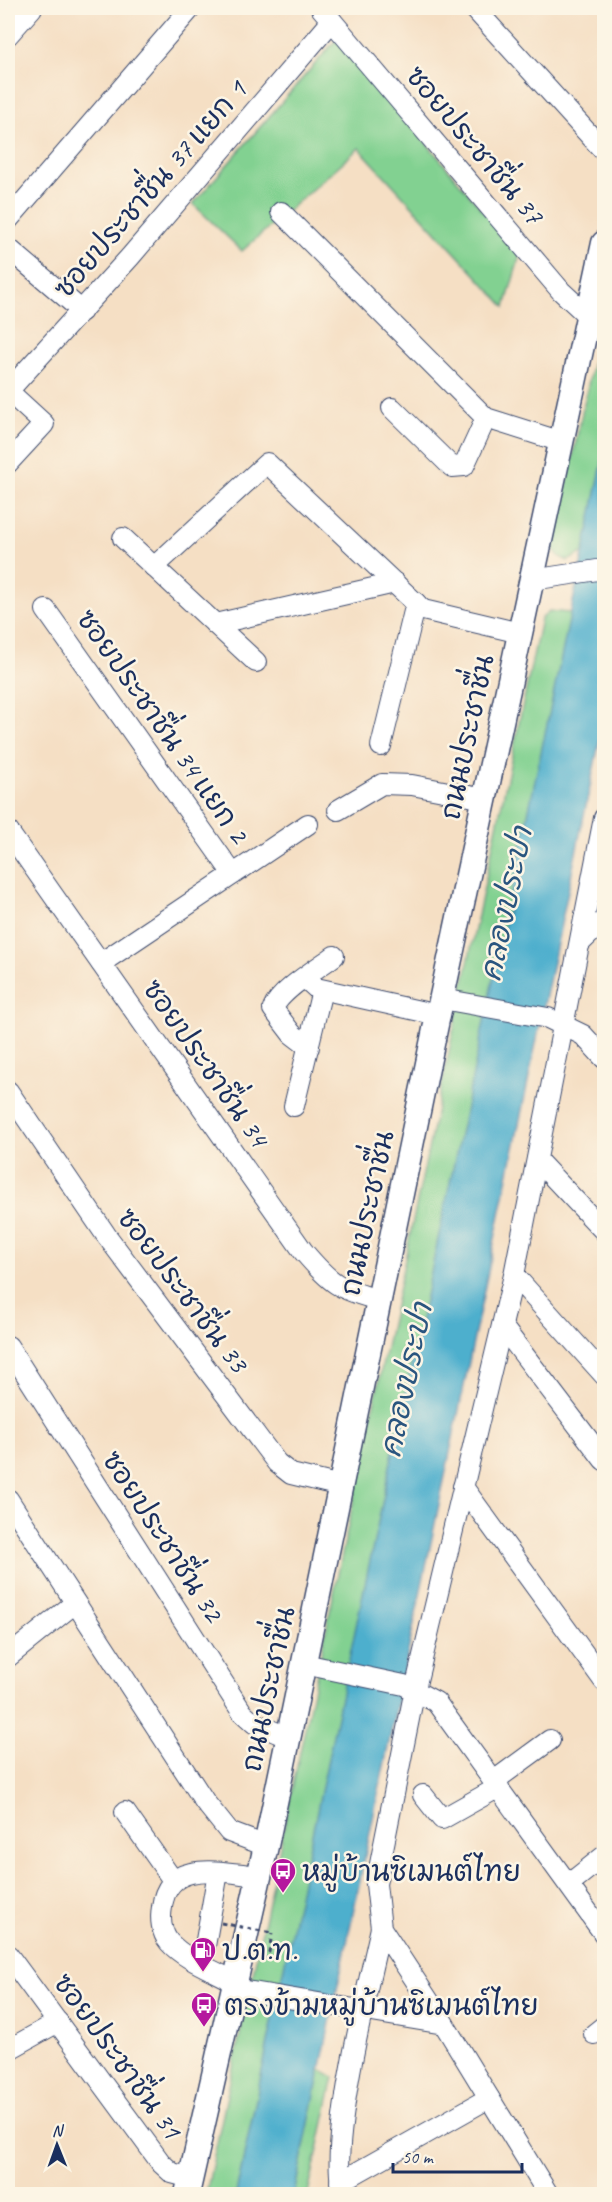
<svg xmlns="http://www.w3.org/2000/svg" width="612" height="2202" font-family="Caveat,'Playpen Sans Thai',sans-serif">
<rect width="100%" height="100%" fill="#fcf5e5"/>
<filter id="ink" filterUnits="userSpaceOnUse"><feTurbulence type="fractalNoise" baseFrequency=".0167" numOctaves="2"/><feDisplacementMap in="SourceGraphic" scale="12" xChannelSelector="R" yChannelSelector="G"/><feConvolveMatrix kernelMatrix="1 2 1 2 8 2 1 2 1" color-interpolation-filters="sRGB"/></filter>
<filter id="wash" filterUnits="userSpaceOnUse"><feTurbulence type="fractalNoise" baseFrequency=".008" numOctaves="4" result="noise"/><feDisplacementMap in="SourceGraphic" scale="24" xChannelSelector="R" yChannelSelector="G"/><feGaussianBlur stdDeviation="1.35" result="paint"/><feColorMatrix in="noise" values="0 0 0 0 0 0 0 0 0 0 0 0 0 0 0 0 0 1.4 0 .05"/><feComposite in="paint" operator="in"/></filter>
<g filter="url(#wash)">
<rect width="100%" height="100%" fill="#f5dfc4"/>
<g fill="#82d191" stroke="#4e8078" stroke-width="1.5">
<polygon points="335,41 341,41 520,255 505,307 359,148 242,251 193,204"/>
<polygon points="604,310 604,455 584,552 568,561 560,557 553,549"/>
<polygon points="549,611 571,613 236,2194 206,2194 541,619"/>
<polygon points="320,2069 334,2077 308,2194 294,2194"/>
</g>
<polygon fill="#4eafcd" stroke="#346f96" stroke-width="1.5" points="604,455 604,720 294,2194 236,2194"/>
</g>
<g filter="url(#ink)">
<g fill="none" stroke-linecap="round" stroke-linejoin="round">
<g stroke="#3c496d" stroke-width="22">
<g id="minor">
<polyline points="321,8 561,291 588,316 604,320"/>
<polyline points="474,8 604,151"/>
<polyline points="8,35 32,8"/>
<polyline points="281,212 486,418 562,442"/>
<polyline points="8,220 191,8"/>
<polyline points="8,248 82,311"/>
<polyline points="8,391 130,257 332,21"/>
<polyline points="8,391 44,424 8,463"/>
<polyline points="392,408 452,467 464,466 486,418"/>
<polyline points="123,538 256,662"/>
<polyline points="154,567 267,463 423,610 520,633"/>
<polyline points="532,580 604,569"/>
<polyline points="46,610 233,874"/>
<polyline points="215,624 395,583"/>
<polyline points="381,746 416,603"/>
<polyline points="338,810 382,784 412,785 485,799"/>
<path d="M 8,831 L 303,1251 C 330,1283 339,1290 380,1300"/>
<polyline points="580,943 604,920"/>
<polyline points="101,963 308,824"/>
<polyline points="305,978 316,988 438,1015"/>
<polyline points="442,999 548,1018 583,1035 604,1058"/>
<path d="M 309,1047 L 292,1034 L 273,1009 C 279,991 318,968 334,956"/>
<polyline points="8,1091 106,1235 277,1463 291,1474 341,1486"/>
<polyline points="294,1106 322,990"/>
<polyline points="537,1160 604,1231"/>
<polyline points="514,1275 604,1375"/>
<polyline points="502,1326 604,1460"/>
<polyline points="8,1346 242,1712 254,1723 289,1738"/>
<polyline points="463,1487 604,1681"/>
<polyline points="8,1499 205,1802 229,1832 266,1846"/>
<polyline points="8,1657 75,1603"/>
<polyline points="304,1664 404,1685 436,1702 604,1934"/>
<polyline points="494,1781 550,1740"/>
<polyline points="423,1795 442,1819 499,1787"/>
<polyline points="125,1812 172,1879"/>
<polyline points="569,1884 604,1856"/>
<polyline points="8,1955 161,2163 172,2173 191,2178"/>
<polyline points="202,1963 218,1872"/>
<path d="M 235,1982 C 214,1970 185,1960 169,1942 C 161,1932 160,1918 162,1907 C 168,1857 223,1873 260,1876"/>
<polyline points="234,1989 444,2024 548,2194"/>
<polyline points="444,2024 381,1928 376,1884 415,1689 514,1275 604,818"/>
<polyline points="594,2034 604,2026"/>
<polyline points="8,2050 58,2022"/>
<polyline points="340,2182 489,2098"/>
<path d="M 344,2194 C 325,2156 370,1977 381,1928"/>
</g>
</g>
<g stroke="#3c496d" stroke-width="27">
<polyline id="major" points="187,2194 266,1846 438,1015 604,243"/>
</g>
<polyline stroke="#3c496d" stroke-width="3" stroke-dasharray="4.5 4.5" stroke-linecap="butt" points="263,1960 269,1952 272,1933"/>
<use href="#minor" stroke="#fff" stroke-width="20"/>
<use href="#major" stroke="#fff" stroke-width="24"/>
<polyline stroke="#3c496d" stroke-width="3" stroke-dasharray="4.5 4.5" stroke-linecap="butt" points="221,1923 272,1933"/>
</g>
</g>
<defs>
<g id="bus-pin" transform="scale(1.35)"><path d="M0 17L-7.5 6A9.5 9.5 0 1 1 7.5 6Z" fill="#b5179e" stroke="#fcf5e5"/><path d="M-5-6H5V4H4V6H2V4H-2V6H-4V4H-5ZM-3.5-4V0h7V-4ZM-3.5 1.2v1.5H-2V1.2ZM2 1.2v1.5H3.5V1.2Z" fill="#fff"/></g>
<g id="fuel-pin" transform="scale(1.35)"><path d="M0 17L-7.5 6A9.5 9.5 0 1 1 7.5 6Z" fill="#b5179e" stroke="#fcf5e5"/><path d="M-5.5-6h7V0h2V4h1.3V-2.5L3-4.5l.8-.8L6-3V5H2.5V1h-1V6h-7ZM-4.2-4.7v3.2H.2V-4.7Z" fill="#fff"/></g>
</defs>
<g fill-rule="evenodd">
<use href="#bus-pin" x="283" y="1871"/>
<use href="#fuel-pin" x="203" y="1950"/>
<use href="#bus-pin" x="204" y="2005"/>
</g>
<g text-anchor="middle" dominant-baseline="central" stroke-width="5" stroke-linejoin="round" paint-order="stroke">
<g font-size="28" fill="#1b2f5e" stroke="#fcf5e5">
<text transform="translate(475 145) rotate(50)">ซอยประชาชื่น 37</text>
<text transform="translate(150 189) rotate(-49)">ซอยประชาชื่น 37 แยก 1</text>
<text transform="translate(163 726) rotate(55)">ซอยประชาชื่น 34 แยก 2</text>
<text transform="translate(467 737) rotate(-78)">ถนนประชาชื่น</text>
<text transform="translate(206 1063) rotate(55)">ซอยประชาชื่น 34</text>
<text transform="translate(367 1213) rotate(-78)">ถนนประชาชื่น</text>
<text transform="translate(183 1290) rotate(53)">ซอยประชาชื่น 33</text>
<text transform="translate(163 1536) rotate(57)">ซอยประชาชื่น 32</text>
<text transform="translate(268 1689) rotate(-78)">ถนนประชาชื่น</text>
<text transform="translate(118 2056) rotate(54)">ซอยประชาชื่น 31</text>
</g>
<g font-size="28" fill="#1b2f5e" stroke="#fcf5e5" text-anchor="start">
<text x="302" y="1871">หมู่บ้านซิเมนต์ไทย</text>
<text x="222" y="1950">ป.ต.ท.</text>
<text x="224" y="2005">ตรงข้ามหมู่บ้านซิเมนต์ไทย</text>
</g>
<g font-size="30" font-style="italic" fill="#2a557f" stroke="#fcf5e5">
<text transform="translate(506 904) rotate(-78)">คลองประปา</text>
<text transform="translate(406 1380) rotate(-78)">คลองประปา</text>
</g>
</g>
<rect width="612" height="2202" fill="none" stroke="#fcf5e5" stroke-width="30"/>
<g transform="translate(57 2145) rotate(359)" stroke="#fcf5e5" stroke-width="4.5" paint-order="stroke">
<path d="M0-4.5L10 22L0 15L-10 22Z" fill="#1b2f5e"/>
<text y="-9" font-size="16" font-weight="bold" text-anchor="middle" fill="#1b2f5e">N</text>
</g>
<path d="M393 2163v9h129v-9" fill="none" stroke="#1b2f5e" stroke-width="3"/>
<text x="402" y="2163" font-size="18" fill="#1b2f5e" stroke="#fcf5e5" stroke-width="4.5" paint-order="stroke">50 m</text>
</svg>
